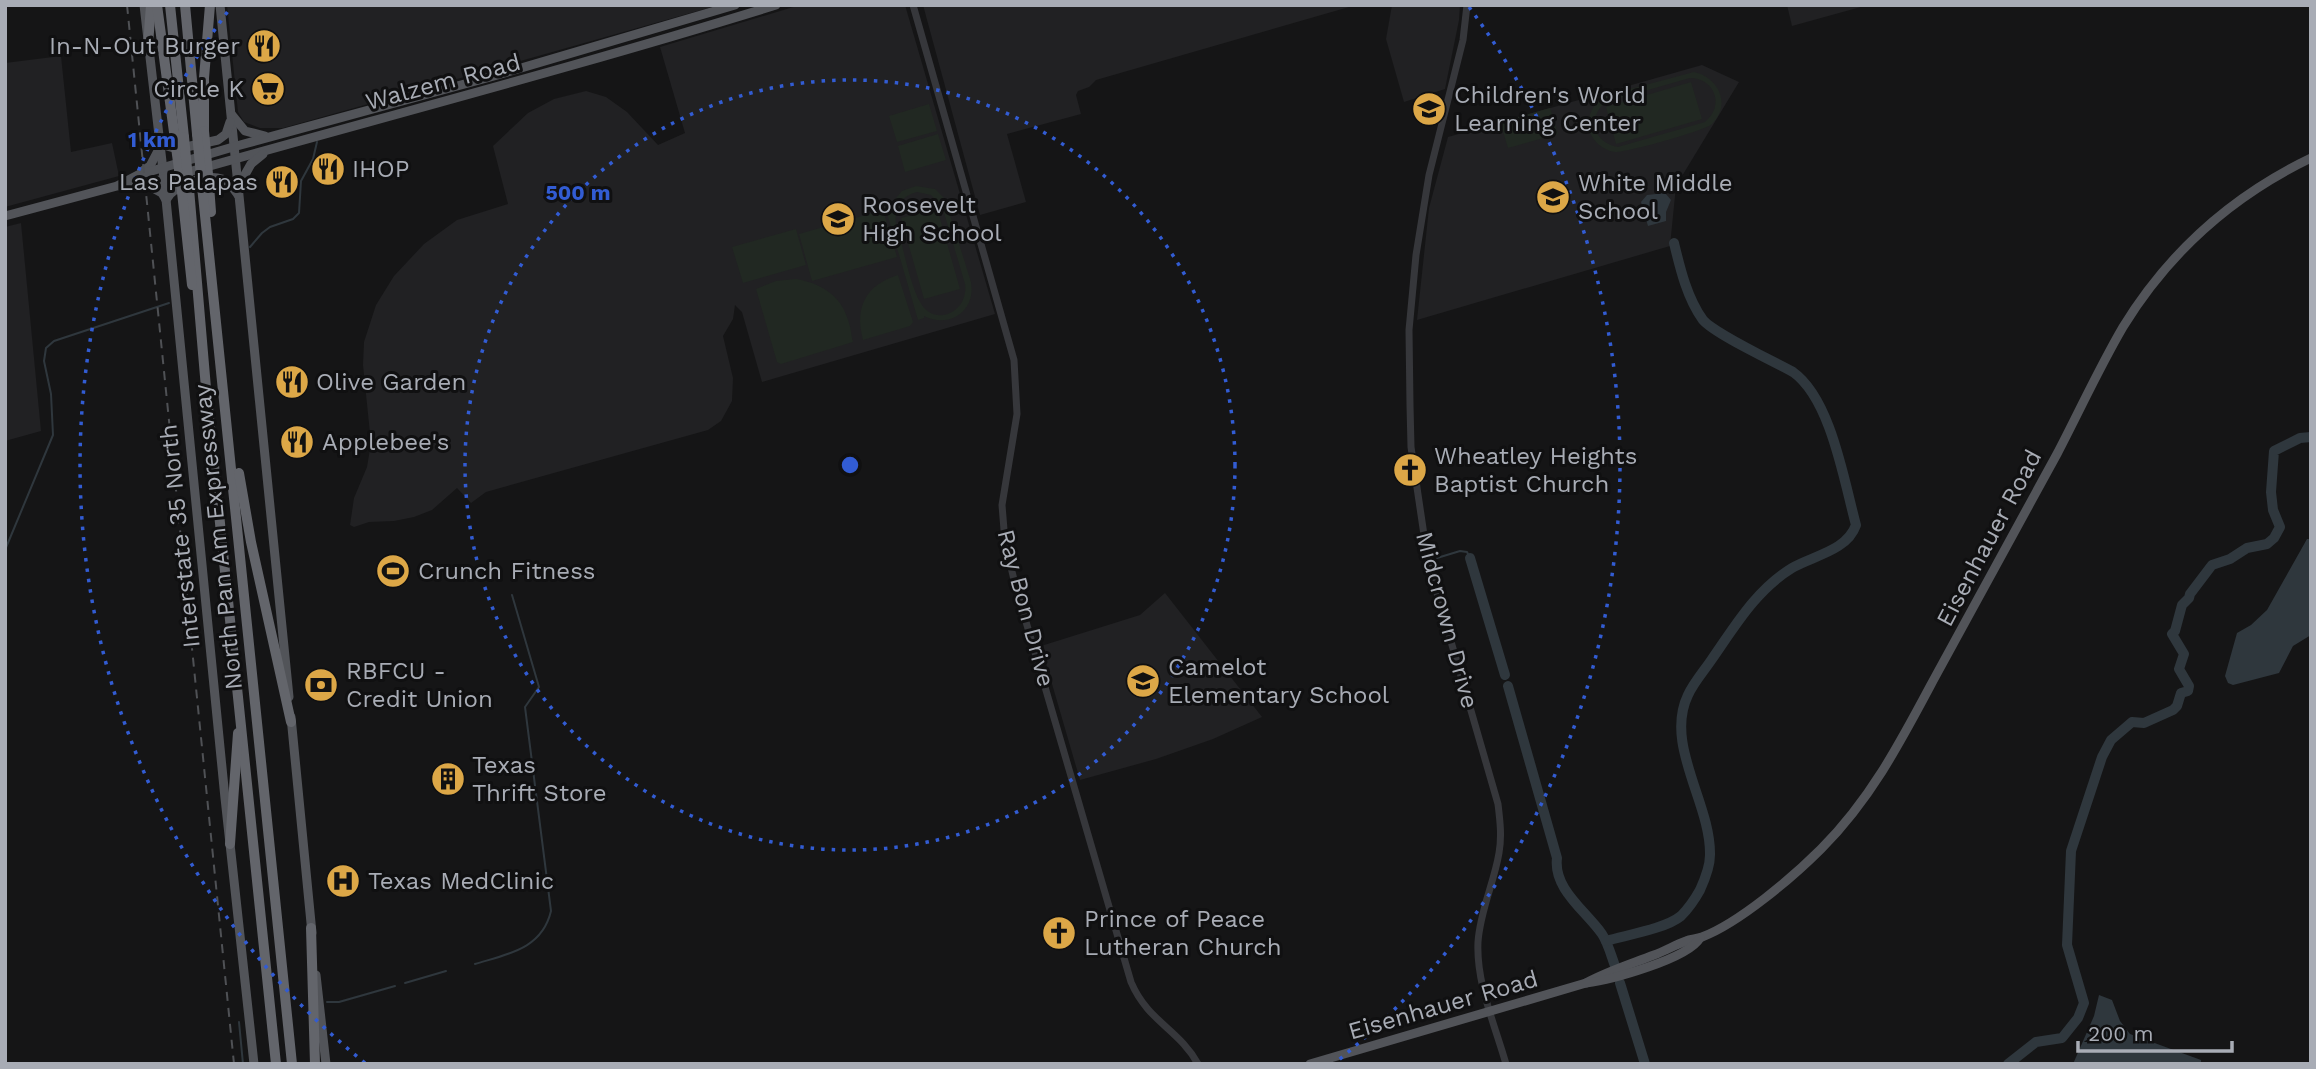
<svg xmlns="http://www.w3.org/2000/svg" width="2316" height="1069" font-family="'Work Sans',sans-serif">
<rect width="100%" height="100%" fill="#151516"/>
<g fill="#212123">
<polygon points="227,5 719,5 283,128 260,128 244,122 238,112"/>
<polygon points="800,5 905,5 995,314 762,382 742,312 735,305 733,319 723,336 733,378 732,401 721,421 708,430 486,492 471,503 457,488 432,510 414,517 394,521 369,522 354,527 350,525 354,498 367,467 371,443 363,365 364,342 376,305 394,276 424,244 457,220 508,204 493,146 528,113 554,99 586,91 606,97 627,112 658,145 685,133 660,47"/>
<polygon points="923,5 1356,5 1096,80 1089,87 1078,91 1076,95 1081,114 1007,134 1026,202 980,215"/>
<polygon points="1392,5 1460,5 1459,20 1445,89 1404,102 1386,39"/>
<polygon points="1787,5 1868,5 1792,26"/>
<polygon points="61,56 71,152 112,143 119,176 5,207 5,63"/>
<polygon points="1702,65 1739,82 1676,186 1670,246 1417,320 1429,208 1448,137"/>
<polygon points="21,223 41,431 5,441 5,227"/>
<polygon points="1165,593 1262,717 1213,739 1156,759 1080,780 1041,646 1140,615"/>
</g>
<g fill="#212822" fill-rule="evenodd">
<path d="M 1694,72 C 1718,77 1732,104 1712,124 C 1704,131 1625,153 1615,152 C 1602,150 1591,140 1589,128 C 1587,114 1594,104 1604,96 ZM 1690,78 C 1715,78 1725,106 1705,122 L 1618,147 C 1594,143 1586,118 1606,102 Z"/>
<polygon points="1691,82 1702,119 1616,144 1606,107"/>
<polygon points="929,104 937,131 897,142 889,116"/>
<polygon points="1550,108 1558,134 1508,148 1500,122"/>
<polygon points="938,134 946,160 905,172 898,146"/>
<path d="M 916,186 L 935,189 L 945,199 L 971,282 C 976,311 950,329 924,316 L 924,318 L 918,320 L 884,203 L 890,201 L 891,204 L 902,191 ZM 917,192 L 931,195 L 942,206 L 965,284 C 969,312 934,328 920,302 C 909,282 903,245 896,223 C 894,207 901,196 917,192 Z"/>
<polygon points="937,208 960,289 924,299 901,218"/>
<polygon points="883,210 897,257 812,281 799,234"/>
<polygon points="796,229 806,265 743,283 732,247"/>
<path d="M 898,275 L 913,322 L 910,326 L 863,340 C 854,307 866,285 898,275 Z"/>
<path d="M 796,279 C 820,283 841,295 848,320 C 851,327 851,335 853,342 L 781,364 L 777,362 L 756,289 L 776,281 Z"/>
</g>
<g fill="#2f373d">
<polygon points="1665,193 1671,200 1666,212 1666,221 1648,226 1641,202 1647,195"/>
<polygon points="2307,539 2311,539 2311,635 2293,646 2279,673 2233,685 2228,683 2225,676 2237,633 2251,625 2267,610"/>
<polygon points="2099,995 2112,1000 2120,1021 2130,1034 2201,1060 2201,1064 2073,1064 2094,1016"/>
</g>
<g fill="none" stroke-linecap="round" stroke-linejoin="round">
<g stroke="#2f373d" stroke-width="2">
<polyline points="250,247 262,233 270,227 293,219 299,213 301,181 313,159 317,142"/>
<polyline points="5,550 53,435 51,394 44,361 46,348 54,341 169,303"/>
<polyline points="1437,558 1460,551 1467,552 1470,558"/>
<path d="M 475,964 C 508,954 542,949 551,911 L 525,707 L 539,687 L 512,595"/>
<polyline points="405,983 446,971"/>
<polyline points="327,1002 339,1002 395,986"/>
<polyline points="239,1022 243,1064"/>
</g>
<g stroke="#2f373d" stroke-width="10">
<polyline points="1470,558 1505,675"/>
<path d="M 1508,686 L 1557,858 C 1553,889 1586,911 1602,934 C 1608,943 1611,955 1615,966"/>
<path d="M 1606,941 C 1626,935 1665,929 1681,916 C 1688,909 1695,899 1700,890 C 1705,879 1710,867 1710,855 C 1711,803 1664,745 1688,695 C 1694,682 1704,671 1712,659 C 1735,626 1756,590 1792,568 C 1812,556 1847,551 1856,525 C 1844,481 1831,399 1793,372 C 1773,361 1715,334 1703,320 C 1687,298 1680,268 1674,243"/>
<polyline points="1620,983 1645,1064"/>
<polyline points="2008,1064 2036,1042 2062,1038 2078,1018 2084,1003 2067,945 2071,851 2102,757 2111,740 2132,722 2144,723 2173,710 2177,706 2181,693 2188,691 2189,686 2179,669 2184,654 2172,634 2175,631 2182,605 2189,598 2190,594 2212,565 2230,559 2247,548 2267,544 2274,538 2280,527 2273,510 2271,492 2274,451 2300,438 2311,437"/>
</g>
<g stroke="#36373b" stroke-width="7">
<path d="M 913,5 L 1014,360 L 1017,414 L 1002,505 L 1005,542 L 1015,584 L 1131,982 C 1148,1022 1179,1029 1198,1064"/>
<path d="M 1467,5 L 1463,40 L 1429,175 L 1416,255 L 1409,330 L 1410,405 L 1411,447 L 1428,562 L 1498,804 C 1500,821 1502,836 1499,853 C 1494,883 1480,911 1478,942 C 1476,983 1495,1025 1506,1064"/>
</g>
<g stroke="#525459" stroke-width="9">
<polyline points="144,5 164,179 225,798 254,1064"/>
<polyline points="220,5 289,697"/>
<polyline points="232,115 245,131 265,136"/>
<polyline points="160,137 167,146 177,149 218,140 226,134 230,122"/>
<polyline points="141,172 150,166 160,147"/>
<path d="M 146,184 L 162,193 L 166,200 C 173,185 206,174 222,179 C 230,182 234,189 238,195"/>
<path d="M 119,186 L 139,185 L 164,179 C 368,121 573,68 776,5"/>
<polyline points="238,187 251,164 263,154"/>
<polyline points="5,216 117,186 138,175 233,147 494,76 735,5"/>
<polyline points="291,717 312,933"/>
<polyline points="316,975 326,1064"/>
<path d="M 1586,983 C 1608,971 1631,964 1654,955 C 1665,951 1675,945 1686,941 C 1691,939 1697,939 1702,937 C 1739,923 1793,877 1821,849 C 1871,799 1901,741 1934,679 C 1975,604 2016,529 2057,454 C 2079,412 2099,368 2123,327 C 2169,252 2232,196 2311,158"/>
<path d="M 1310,1064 L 1586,983 C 1610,980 1688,959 1700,938"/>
</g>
<g stroke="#63656b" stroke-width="10">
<polyline points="170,5 184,137"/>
<polyline points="185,5 197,134"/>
<polyline points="148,45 151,5"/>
<polyline points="204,131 204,78 210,5"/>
<polyline points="209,185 211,212"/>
<polyline points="202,186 292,1064"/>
<polyline points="189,189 206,388 276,1064"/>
<polyline points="182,192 192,285"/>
<polyline points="239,473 251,542 291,722"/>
<polyline points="230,844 238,733"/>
<polyline points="311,928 315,1064"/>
</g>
<polyline stroke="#4f5155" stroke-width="2" stroke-dasharray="9 7" stroke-linecap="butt" points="127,5 234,1064"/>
<g stroke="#63656b" stroke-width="10">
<polyline points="157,5 182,192"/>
<polyline points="204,131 209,185"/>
<polyline points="197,134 202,186"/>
<polyline points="184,137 189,189"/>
</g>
</g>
<g fill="none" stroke="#325cd3" stroke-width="3.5" stroke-dasharray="3.5 7">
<circle cx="850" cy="465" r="385"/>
<path d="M365 1063A770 770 0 0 1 231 7M1469 7A770 770 0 0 1 1335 1063"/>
</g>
<defs>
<g id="restaurant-disc" transform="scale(1.75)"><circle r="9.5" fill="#dca747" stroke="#101011"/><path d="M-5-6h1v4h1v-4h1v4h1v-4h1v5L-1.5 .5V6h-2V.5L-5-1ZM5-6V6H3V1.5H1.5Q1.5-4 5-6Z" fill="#111"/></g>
<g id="supermarket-disc" transform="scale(1.75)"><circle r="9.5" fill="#dca747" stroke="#101011"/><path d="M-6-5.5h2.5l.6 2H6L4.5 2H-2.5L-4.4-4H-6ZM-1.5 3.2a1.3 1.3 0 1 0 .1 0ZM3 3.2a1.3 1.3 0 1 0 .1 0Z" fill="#111"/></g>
<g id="school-disc" transform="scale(1.75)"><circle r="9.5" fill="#dca747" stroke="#101011"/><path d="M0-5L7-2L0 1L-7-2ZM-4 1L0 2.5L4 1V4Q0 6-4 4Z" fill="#111"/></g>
<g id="church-disc" transform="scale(1.75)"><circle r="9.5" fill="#dca747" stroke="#101011"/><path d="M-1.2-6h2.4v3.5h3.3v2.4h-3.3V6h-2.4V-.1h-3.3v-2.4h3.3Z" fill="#111"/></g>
<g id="stadium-disc" transform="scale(1.75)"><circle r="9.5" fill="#dca747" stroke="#101011"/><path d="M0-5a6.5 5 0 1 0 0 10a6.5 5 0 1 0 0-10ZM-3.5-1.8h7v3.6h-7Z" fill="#111"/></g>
<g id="bank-disc" transform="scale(1.75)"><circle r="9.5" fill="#dca747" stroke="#101011"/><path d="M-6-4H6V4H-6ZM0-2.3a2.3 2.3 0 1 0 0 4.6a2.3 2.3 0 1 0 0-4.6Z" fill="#111"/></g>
<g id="building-disc" transform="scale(1.75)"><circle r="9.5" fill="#dca747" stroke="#101011"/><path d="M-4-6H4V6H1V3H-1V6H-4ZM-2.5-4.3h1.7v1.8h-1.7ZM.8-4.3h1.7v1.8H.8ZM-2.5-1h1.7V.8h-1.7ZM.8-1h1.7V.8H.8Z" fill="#111"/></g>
<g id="hospital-disc" transform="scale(1.75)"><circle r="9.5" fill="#dca747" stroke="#101011"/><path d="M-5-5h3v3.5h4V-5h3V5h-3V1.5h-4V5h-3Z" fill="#111"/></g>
</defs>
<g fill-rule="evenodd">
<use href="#restaurant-disc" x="264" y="46"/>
<use href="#supermarket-disc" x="268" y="89"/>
<use href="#school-disc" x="1429" y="109"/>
<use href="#restaurant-disc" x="328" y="169"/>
<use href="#restaurant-disc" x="282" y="182"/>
<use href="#school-disc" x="1553" y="197"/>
<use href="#school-disc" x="838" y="219"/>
<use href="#restaurant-disc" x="292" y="382"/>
<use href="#restaurant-disc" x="297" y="442"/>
<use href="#church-disc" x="1410" y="470"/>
<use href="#stadium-disc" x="393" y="571"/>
<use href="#school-disc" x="1143" y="681"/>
<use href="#bank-disc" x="321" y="685"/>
<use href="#building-disc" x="448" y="779"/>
<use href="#hospital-disc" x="343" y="881"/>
<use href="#church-disc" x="1059" y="933"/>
</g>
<g text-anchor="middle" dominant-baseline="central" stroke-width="6" stroke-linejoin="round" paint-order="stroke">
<g font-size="24" fill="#a8acb5" stroke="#101011" text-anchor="start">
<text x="240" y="46" text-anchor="end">In-N-Out Burger</text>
<text x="244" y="89" text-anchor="end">Circle K</text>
<text x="1454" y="95">Children's World<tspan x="1454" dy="28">Learning Center</tspan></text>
<text x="352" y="169">IHOP</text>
<text x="258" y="182" text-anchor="end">Las Palapas</text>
<text x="1578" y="183">White Middle<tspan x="1578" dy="28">School</tspan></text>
<text x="862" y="205">Roosevelt<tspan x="862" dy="28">High School</tspan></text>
<text x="316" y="382">Olive Garden</text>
<text x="322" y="442">Applebee's</text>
<text x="1434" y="456">Wheatley Heights<tspan x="1434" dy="28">Baptist Church</tspan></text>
<text x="418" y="571">Crunch Fitness</text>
<text x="1168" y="667">Camelot<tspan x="1168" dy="28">Elementary School</tspan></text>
<text x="346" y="671">RBFCU -<tspan x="346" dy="28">Credit Union</tspan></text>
<text x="472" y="765">Texas<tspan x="472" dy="28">Thrift Store</tspan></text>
<text x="368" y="881">Texas MedClinic</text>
<text x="1084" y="919">Prince of Peace<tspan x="1084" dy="28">Lutheran Church</tspan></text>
</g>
<g font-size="24" fill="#a8acb5" stroke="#101011">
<text transform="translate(443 82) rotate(-15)">Walzem Road</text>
<text transform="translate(180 536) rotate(-96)">Interstate 35 North</text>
<text transform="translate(218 537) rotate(-96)">North Pan Am Expressway</text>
<text transform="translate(1989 538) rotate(-62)">Eisenhauer Road</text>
<text transform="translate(1026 608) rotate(75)">Ray Bon Drive</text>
<text transform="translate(1447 620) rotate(75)">Midcrown Drive</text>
<text transform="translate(1443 1005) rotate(-16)">Eisenhauer Road</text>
</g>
</g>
<circle cx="850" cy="465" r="10" fill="#325cd3" stroke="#101011" stroke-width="3.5"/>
<g font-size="21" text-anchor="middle" font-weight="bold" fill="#325cd3" stroke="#101011" stroke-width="6" stroke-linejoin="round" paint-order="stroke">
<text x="152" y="147">1 km</text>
<text x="578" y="200">500 m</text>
</g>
<rect width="2316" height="1069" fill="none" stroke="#a8acb5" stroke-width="14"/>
<path d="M2078 1041v10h154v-10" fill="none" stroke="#a8acb5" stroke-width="3.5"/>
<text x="2088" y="1041" font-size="21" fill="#a8acb5" stroke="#101011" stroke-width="5" paint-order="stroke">200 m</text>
</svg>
